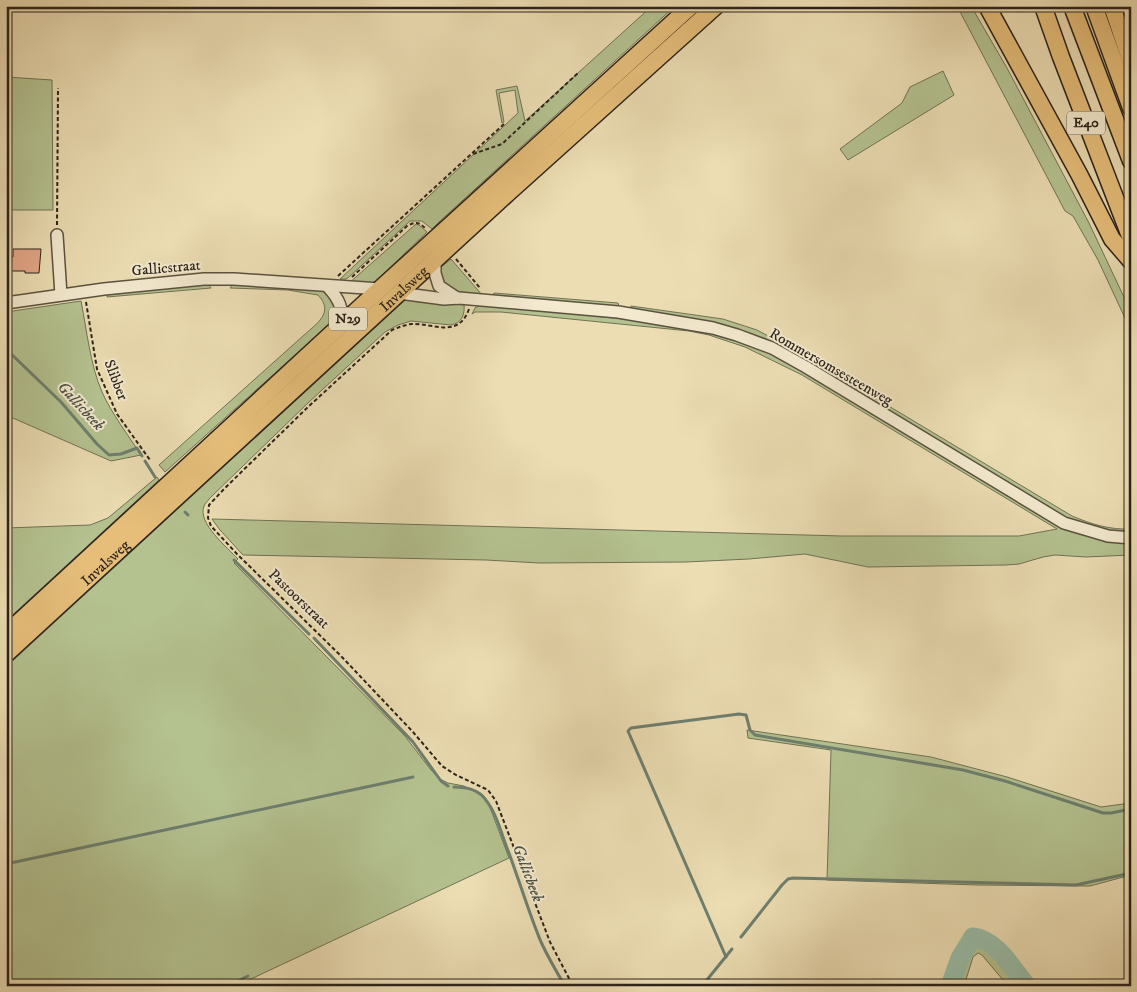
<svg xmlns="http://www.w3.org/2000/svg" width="1137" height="992" font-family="'IM FELL DW Pica',serif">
<rect width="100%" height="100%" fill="#ecddb3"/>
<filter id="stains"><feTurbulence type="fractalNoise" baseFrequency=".004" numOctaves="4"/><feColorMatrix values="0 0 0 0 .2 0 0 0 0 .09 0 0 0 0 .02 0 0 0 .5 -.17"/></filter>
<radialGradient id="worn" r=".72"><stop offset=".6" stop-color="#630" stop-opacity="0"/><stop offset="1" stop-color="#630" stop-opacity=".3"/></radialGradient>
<g fill="#b4c290" stroke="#707255">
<polygon points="652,6 675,6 439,222 432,229 422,221 410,221 349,277 346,279 340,279 518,113 515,90 499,93 504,122 502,123 496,90 517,86 525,121"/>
<polygon points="957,6 971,6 1007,68 1089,223 1131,312 1131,331 1098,260 1073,216 1065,211"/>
<polygon points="943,71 954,95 848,160 840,149 902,103 910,87"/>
<polygon points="6,77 52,80 53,210 6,210"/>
<polygon points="416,224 419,225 427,232 374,283 348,284"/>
<polygon points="451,259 483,296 455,293 441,280 440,268"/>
<path d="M 234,283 L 324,291 L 328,293 L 338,312 L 335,319 L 165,472 L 159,465 L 303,336 C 316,324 335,313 318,295 L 288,290 L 230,288 Z"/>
<polygon points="208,284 211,288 107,297 107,293"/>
<polygon points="494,293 618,303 619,306 618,308 491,297"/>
<path d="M 412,298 L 464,305 C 465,314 462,323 451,325 L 411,321 L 398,325 L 385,332 L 309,402 L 209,499 C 208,501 205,503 204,506 C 197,523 228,548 238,559 L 234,563 L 404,735 L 431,770 L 440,779 L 448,783 L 464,786 L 485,797 L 491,810 L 509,858 L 236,986 L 6,986 L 6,667 L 405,300 Z"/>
<path d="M 81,301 C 87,331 90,364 102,392 C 112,414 128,435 141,455 L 111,461 L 6,415 L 6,312 Z"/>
<path d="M 481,305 L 666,323 L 721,334 L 777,355 L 1062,526 C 1084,536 1107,539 1131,543 L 1131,555 L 1086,557 L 1055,555 L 1043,557 L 1019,564 L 1006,565 L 868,567 L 805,554 L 749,559 L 686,562 L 539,563 L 486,560 L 243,555 L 220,530 L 212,519 L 842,536 L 1019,536 L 1057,529 L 802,375 L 745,347 L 709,335 L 689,331 L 501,312 L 475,312 L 472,314 L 475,308 Z"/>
<path d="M 631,306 L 723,319 L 757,330 L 807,357 L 1072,516 C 1091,524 1110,530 1131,529 L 1131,534 L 1110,533 L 1064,518 L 768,342 L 630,309 Z"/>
<polygon points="157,477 159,480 6,621 6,528 90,525 108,518"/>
<polygon points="747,730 931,757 1007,777 1101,807 1131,803 1131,875 1090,886 977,885 827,880 831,750 748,738"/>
<polygon points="979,946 992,954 1017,986 1008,986 982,955 978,953 973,957 964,986 955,986 968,954 973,947"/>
</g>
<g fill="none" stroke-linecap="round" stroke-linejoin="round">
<g stroke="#6d7f6f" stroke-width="3">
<polyline points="6,349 61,402 97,444 109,455 121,454 137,448 142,456"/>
<polyline points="145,461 155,477"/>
<polyline points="185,512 188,515"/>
<polyline points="234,560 309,634"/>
<polyline points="314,638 413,742 441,781 448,786"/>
<path d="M 454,787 C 466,787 478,789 485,799 C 496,812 501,832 507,848 C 519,879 528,911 541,942 C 548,957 556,971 565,986"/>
<polyline points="6,864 413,777"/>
<polyline points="741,937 782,885 788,879 793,878 1076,885 1131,873"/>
<polyline points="726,957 628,731 631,728 739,714 746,715 750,730 755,735 963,770 1005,781 1103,813 1111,813 1131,809"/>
<polyline points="228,986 248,976"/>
<polyline points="702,986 732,949"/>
</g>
<path stroke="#99bda8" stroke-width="19" d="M 950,986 L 960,958 L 973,937 C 996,939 1013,969 1027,986"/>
</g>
<polygon fill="#e3a787" stroke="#2b231a" points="13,249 41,249 39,273 25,273 25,271 6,271 6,257 13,257"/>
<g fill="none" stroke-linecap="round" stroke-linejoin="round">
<g stroke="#5b5240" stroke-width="14">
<g id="minor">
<polyline points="57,235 61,295"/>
<polyline points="435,260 435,273 439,286 457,298"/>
<path d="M 328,287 C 339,299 343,308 342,324"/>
<polyline points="399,293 444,299 459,298 618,312 713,328 737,335 772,348 806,367 1064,523 1108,536 1131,538"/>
<polyline points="6,303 104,289 204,279 234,279 380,289"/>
</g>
</g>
<g stroke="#2b231a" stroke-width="19">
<g id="highway">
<polyline points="987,6 1079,174 1112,239 1131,261"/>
<polyline points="1043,6 1061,57 1131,239"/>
<polyline points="1072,6 1131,161"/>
<polyline points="1094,6 1131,108"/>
<polyline points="1112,6 1131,62"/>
<polyline points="6,634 380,289 691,6"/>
<path id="s1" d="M 6,654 L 508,193 L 716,6"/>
</g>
</g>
<g stroke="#2b231a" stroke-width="2" stroke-dasharray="4 2.5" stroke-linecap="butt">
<polyline points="473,154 502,144 579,72"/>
<polyline points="57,225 58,88"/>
<polyline points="456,259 480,288"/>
<polyline points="338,276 504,124"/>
<path d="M 352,277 L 407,226 C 416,221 419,222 426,229"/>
<polyline points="86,302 97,369 117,414 150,460"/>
<path d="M 469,309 C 458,339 435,323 411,324 C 405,325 399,327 392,330 L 308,407 L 225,488 L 209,505 L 208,518 L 211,526 L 237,554 L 341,656 L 413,732 L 442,766 L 456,775 L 488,790 L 496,801 L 550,942 L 573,986"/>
</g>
<use href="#minor" stroke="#f3e9ce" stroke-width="11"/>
<use href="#highway" stroke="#e6be7a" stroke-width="16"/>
</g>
<g text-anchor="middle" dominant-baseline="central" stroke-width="4" stroke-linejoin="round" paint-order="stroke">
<g fill="#f3e9ce" stroke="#675e50" stroke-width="1">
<rect x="1067" y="111.5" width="38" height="23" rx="4"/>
<rect x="329" y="307.5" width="38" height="23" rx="4"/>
</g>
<g font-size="14" font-weight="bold" fill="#2b231a">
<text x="1086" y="123">E40</text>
<text x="348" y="319">N29</text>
</g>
<g font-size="15" fill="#2b231a" stroke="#f3e9ce">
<text transform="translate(166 268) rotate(-5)">Gallicstraat</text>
<text stroke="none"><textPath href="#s1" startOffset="540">Invalsweg</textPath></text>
<text transform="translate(831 367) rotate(30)">Rommersomsesteenweg</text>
<text transform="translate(116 380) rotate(69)">Slibber</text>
<text stroke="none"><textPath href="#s1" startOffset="135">Invalsweg</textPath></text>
<text transform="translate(299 599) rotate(44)">Pastoorstraat</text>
</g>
<g font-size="16" font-style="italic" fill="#4c5145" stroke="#f3e9ce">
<text transform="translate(81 406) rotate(47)">Gallicbeek</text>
<text transform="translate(528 873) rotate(69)">Gallicbeek</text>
</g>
</g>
<rect width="1137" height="992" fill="none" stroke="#ecddb3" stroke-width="25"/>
<rect x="8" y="8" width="1122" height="977" fill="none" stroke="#2b231a" stroke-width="2.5"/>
<rect x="12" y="12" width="1112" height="967" fill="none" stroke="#2b231a"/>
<rect width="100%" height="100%" filter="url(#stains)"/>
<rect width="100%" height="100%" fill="url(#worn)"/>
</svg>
